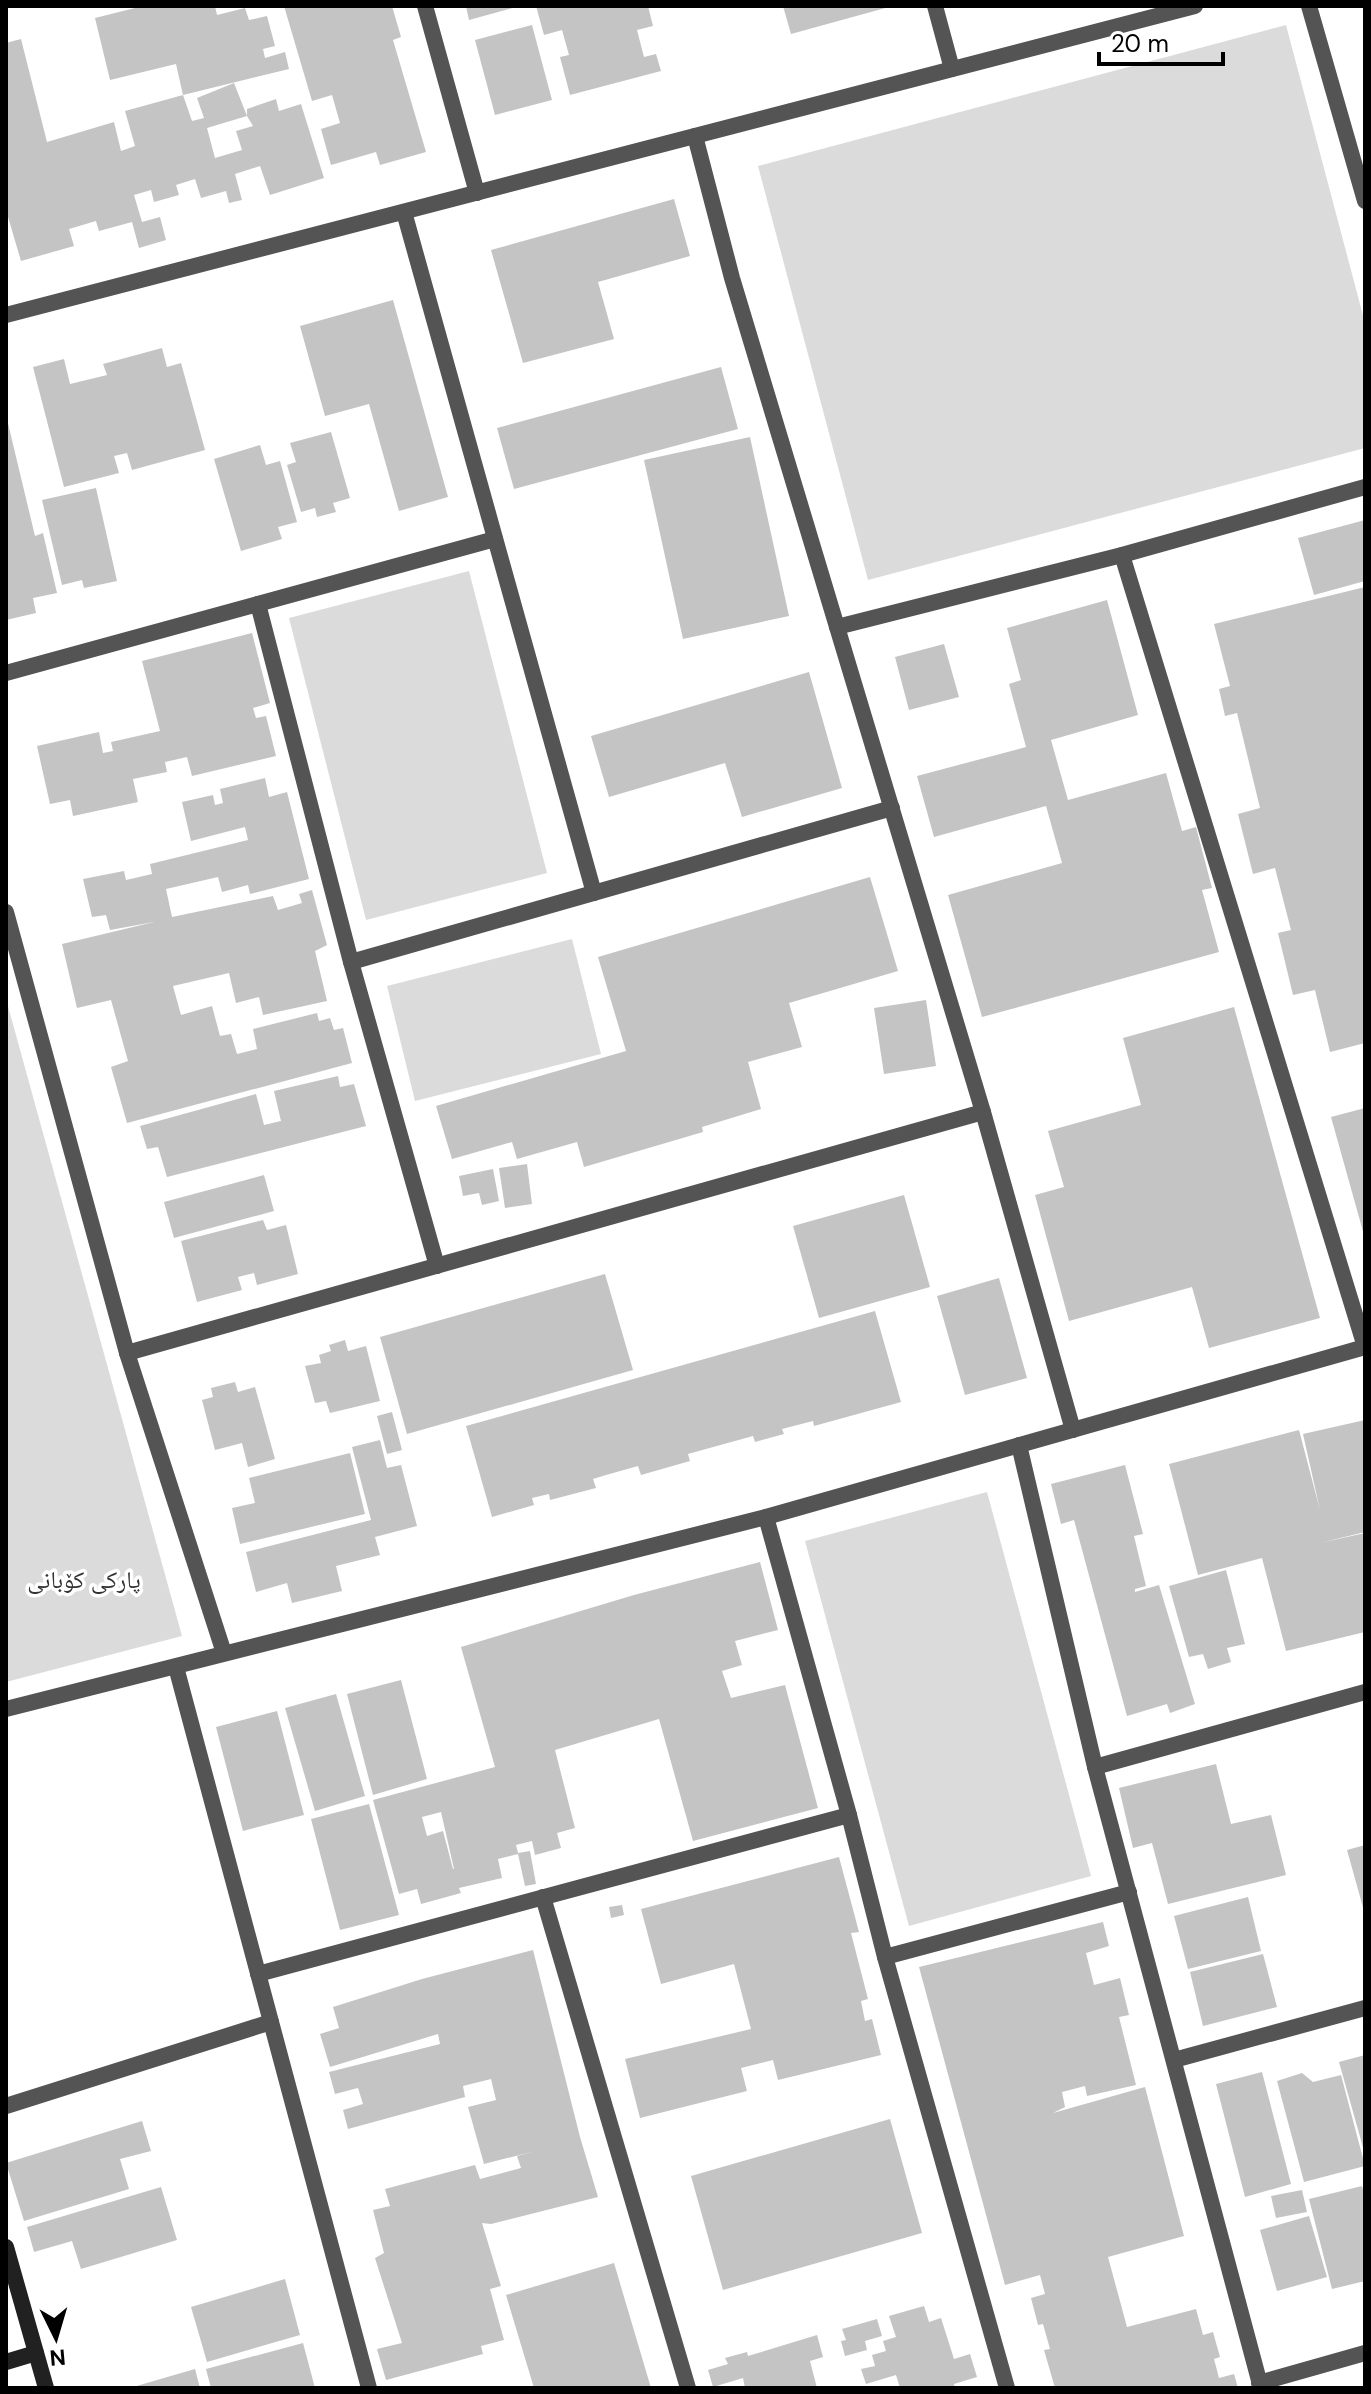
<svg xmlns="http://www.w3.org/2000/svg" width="1371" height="2394" font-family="'DM Sans','Noto Naskh Arabic',sans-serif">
<rect width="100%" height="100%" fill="#fff"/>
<g fill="#dbdbdb">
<polygon points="1286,25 1365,323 1365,448 868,580 758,166"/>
<polygon points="469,571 547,873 366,920 289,618"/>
<polygon points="572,939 601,1054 415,1101 387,986"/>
<polygon points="6,999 182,1636 6,1682"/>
<polygon points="987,1492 1091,1876 909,1926 805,1541"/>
</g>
<g fill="#c4c4c4" fill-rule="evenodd">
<polygon points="143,6 215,6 217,15 245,8 249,20 267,16 275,46 263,49 265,58 285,52 289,69 183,95 176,64 110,80 95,18"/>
<polygon points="284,6 392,6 401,37 393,40 426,152 380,165 376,152 331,165 321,129 340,123 332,95 312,101"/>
<polygon points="466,6 516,6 516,7 469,20"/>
<polygon points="536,6 648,6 653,26 637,30 644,57 656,54 661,71 570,95 560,57 569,55 562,30 544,35"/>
<polygon points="783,6 889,6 889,7 791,34"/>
<polygon points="532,25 552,100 495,115 475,40"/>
<path d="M 21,39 L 47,142 L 114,122 L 121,151 L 135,146 L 125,111 L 183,95 L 192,121 L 204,118 L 197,98 L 234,83 L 247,116 L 247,109 L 276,99 L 279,111 L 301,104 L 324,178 L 270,195 L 260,166 L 235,174 L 242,200 L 229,203 L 226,191 L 201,198 L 195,179 L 176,185 L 179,195 L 154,202 L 151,190 L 134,195 L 142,222 L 160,217 L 166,240 L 139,248 L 132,222 L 99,231 L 96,221 L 69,229 L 74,246 L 21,261 L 6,210 L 6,43 ZM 247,116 L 253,126 L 236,131 L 242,150 L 215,158 L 207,128 Z"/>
<polygon points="674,199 690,256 598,282 614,339 523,363 491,250"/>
<polygon points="393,300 448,497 399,511 369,404 325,416 300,326"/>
<polygon points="162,348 167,367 181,363 205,450 132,470 127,453 114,456 119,473 64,487 33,367 64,359 70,384 107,375 103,364"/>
<polygon points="721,367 738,429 514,489 497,428"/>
<polygon points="6,415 35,536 43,533 57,593 33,598 36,613 6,620"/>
<polygon points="331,432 350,498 333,503 336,512 317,517 315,508 301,512 287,465 296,462 290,443"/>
<polygon points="750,437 789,616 683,639 644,460"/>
<polygon points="260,445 266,465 280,461 297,522 278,527 282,539 241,551 214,459"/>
<polygon points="96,488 117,581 84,588 82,580 62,585 42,500"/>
<polygon points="1365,520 1365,581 1314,595 1298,538"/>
<polygon points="1365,587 1365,1043 1330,1052 1315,990 1293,995 1278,933 1291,930 1275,868 1253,874 1238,814 1260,808 1237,713 1225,716 1219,689 1230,686 1214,624"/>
<polygon points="1107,600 1138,715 1051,740 1068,800 1166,773 1182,831 1196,827 1212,888 1202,890 1219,952 982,1017 948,895 1062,863 1046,806 934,837 917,776 1026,747 1009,684 1021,680 1007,628"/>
<polygon points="252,633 270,703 253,708 256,718 266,716 276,756 192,776 187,757 165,762 167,772 133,779 138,802 73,816 70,800 50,804 37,746 99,732 103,753 113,751 111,742 160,731 142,661"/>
<polygon points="944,644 959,697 909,710 895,657"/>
<polygon points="809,672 842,788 742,817 725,763 609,797 591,736"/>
<polygon points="265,778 269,797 287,792 309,879 250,894 248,885 222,892 218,877 166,889 172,917 273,896 278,910 302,903 299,894 312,890 327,945 315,951 327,1001 263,1015 259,997 236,1003 229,973 173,986 181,1015 212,1006 220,1036 231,1034 237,1054 257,1049 253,1029 317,1013 319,1021 330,1018 334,1030 343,1028 352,1063 127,1123 111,1067 128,1061 111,1000 77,1008 62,944 154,922 110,930 106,915 92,917 83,879 124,871 126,880 152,874 150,864 248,840 245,827 191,841 182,802 213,795 215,805 223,803 220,789"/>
<polygon points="870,877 898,971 789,1003 802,1047 748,1062 761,1109 702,1127 703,1132 584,1167 577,1142 517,1159 512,1142 452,1159 436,1106 626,1051 598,957"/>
<polygon points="926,1000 936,1066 884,1074 874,1008"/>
<polygon points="1234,1007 1320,1318 1209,1348 1192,1287 1069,1321 1035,1195 1064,1187 1048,1131 1141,1105 1123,1038"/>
<polygon points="338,1076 340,1087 354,1084 366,1126 167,1177 158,1147 147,1149 140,1126 256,1094 264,1125 281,1121 274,1091"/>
<polygon points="1365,1108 1365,1234 1364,1235 1331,1117"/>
<polygon points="527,1164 532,1204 505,1208 499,1168"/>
<polygon points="493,1169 499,1201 482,1205 479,1193 463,1196 459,1176"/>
<polygon points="264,1175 274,1211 174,1238 164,1202"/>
<polygon points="904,1195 930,1287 819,1318 793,1226"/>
<polygon points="263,1220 267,1230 286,1225 298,1274 257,1285 254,1273 238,1277 242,1290 197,1302 181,1241"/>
<polygon points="605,1274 633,1370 407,1434 380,1337"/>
<polygon points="999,1278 1027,1378 965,1395 937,1296"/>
<polygon points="875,1311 901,1402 814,1426 813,1421 782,1429 784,1434 755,1442 753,1436 724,1444 688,1454 690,1461 641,1475 638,1466 606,1475 593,1479 596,1488 550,1500 549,1494 532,1498 534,1505 492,1517 466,1426"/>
<polygon points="345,1340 348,1351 366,1346 380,1401 330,1413 326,1401 315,1403 305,1366 321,1363 319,1355 331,1351 329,1345"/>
<polygon points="235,1382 238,1392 255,1387 275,1459 248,1467 242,1443 215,1450 202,1400 213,1397 211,1388"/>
<polygon points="392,1412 402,1450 387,1454 377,1416"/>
<polygon points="1365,1420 1365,1532 1320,1543 1365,1533 1365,1632 1286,1651 1262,1558 1198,1575 1169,1464 1299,1430 1320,1510 1303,1434"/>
<polygon points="380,1440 387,1468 401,1465 417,1526 375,1537 380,1555 336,1566 342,1591 292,1603 287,1583 256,1592 246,1552 371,1520 352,1447"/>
<polygon points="350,1453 365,1514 240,1544 232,1508 255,1503 249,1478"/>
<polygon points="1125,1465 1143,1534 1134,1536 1146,1586 1135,1589 1135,1592 1159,1585 1195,1704 1170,1713 1167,1704 1127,1716 1074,1520 1061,1524 1051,1484"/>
<path d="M 760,1562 L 778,1630 L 735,1641 L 742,1665 L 722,1671 L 731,1698 L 785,1685 L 818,1808 L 693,1841 L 659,1719 L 555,1750 L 575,1828 L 557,1833 L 561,1848 L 535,1855 L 532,1841 L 516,1845 L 518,1853 L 530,1851 L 536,1884 L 525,1886 L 518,1854 L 498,1859 L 502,1878 L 459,1888 L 461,1893 L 421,1904 L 417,1889 L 399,1894 L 373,1800 L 495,1767 L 461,1647 L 634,1595 ZM 441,1812 L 454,1869 L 453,1869 L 443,1831 L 427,1836 L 422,1817 Z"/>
<polygon points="1226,1570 1245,1644 1227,1648 1231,1662 1208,1669 1203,1654 1189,1657 1169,1586"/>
<polygon points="401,1680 427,1779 373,1795 347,1694"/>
<polygon points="336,1694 365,1796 315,1811 285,1708"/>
<polygon points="277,1711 304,1815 243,1831 216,1727"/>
<polygon points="1216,1764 1231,1824 1271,1815 1286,1875 1168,1904 1152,1843 1133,1848 1119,1788"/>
<polygon points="369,1804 399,1915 340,1930 311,1819"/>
<polygon points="1365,1845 1365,1911 1364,1911 1347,1850"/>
<polygon points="839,1857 859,1932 851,1933 868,1999 861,2001 865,2021 872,2019 881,2055 778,2080 773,2060 741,2068 747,2091 640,2118 625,2059 751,2029 734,1964 661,1984 641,1909"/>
<polygon points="1248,1897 1261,1951 1188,1969 1174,1916"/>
<polygon points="622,1905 624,1915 611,1918 609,1907"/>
<polygon points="1103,1922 1109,1946 1086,1953 1094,1985 1120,1978 1129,2015 1119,2017 1136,2085 1087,2096 1085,2086 1062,2092 1065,2107 1053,2113 1145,2087 1184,2236 1108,2257 1127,2327 1196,2309 1203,2335 1213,2332 1220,2357 1214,2359 1219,2378 1234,2374 1238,2388 1055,2388 1044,2350 1050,2349 1043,2324 1038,2325 1031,2298 1045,2294 1040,2275 1005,2285 919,1967"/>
<polygon points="533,1950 580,2137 598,2197 491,2224 482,2223 501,2286 490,2289 504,2340 481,2346 483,2354 386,2380 377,2349 402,2343 375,2258 384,2253 373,2210 390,2206 385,2189 475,2165 480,2179 521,2168 517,2156 535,2151 484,2164 468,2107 496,2100 491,2079 463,2086 465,2097 348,2129 343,2110 363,2104 358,2088 335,2094 329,2072 440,2044 438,2034 330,2067 320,2034 339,2028 333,2007 422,1979"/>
<polygon points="1263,1954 1277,2007 1203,2026 1190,1972"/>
<polygon points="1365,2055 1365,2150 1364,2151 1339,2062"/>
<polygon points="1262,2072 1291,2184 1245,2197 1216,2084"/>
<polygon points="1302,2073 1313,2082 1341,2075 1365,2166 1304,2182 1277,2081"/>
<polygon points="890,2119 922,2233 723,2290 691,2176"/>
<polygon points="142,2121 151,2151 120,2159 129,2189 24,2221 6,2163"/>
<polygon points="1362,2186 1365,2198 1365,2281 1332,2289 1309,2199"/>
<polygon points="161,2187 177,2240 81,2269 72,2241 34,2252 27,2227"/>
<polygon points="1302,2190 1307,2212 1276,2218 1271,2196"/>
<polygon points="1309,2216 1327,2277 1277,2291 1260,2230"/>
<polygon points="614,2263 651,2388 534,2388 506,2295"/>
<polygon points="285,2279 300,2335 207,2362 191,2307"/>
<polygon points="924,2306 929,2322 941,2318 954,2359 970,2354 977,2377 954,2384 955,2388 900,2388 896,2375 866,2384 861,2369 875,2366 872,2355 886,2351 883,2341 896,2337 889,2316"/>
<polygon points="877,2319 882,2336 865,2341 867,2350 845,2356 841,2341 846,2340 842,2329"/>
<polygon points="817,2335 823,2357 810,2361 817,2388 745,2388 743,2378 713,2387 708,2370 728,2364 725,2358 747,2352 748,2356"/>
<polygon points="303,2343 315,2388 211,2388 206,2369"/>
<polygon points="195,2369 200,2388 133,2388 133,2387"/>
</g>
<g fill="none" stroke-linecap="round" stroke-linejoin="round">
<g stroke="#545454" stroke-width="16">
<polyline points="425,6 477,193"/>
<polyline points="935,6 952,69"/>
<polyline points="1309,6 1365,201"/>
<polyline points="695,136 732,278 983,1112 1073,1430"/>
<polyline points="404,212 594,893"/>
<polyline points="6,315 1195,6"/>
<polyline points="1122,555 1365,1347"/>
<polyline points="258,604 351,962 437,1266"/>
<polyline points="837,627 1122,555 1365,487"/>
<polyline points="6,673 495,539"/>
<polyline points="6,912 127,1353 224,1653"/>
<polyline points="351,962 892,808"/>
<polyline points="127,1353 983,1112"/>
<polyline points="1019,1445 1095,1767 1261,2388"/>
<polyline points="766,1517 849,1815 885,1957 1007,2388"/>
<polyline points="176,1667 369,2388"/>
<polyline points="6,1709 766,1517 1365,1347"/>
<polyline points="1095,1767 1365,1692"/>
<polyline points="543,1897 688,2388"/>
<polyline points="885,1957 1129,1892"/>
<polyline points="258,1974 849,1815"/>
<polyline points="1174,2060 1365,2008"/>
<polyline points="6,2106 271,2022"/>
<polyline points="1259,2383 1365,2353"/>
</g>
<g stroke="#212121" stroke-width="16">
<polyline points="6,2247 46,2388"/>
<polyline points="6,2362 36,2353"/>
</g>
</g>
<g text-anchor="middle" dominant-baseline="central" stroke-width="7" stroke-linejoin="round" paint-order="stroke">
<g font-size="24" fill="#323232" stroke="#fff">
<text x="84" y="1579">پارکی کۆبانی</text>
</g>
</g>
<rect width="1371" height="2394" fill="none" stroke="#000000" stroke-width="16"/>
<g transform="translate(56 2338) rotate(175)" stroke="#ffffff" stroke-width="6" paint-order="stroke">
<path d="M0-6L14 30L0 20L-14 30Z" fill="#000000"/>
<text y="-12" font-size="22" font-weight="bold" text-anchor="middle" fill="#000000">N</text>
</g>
<path d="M1099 52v12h124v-12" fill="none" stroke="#000000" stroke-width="4"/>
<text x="1111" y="52" font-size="24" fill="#000000" stroke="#ffffff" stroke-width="6" paint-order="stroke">20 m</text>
</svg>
